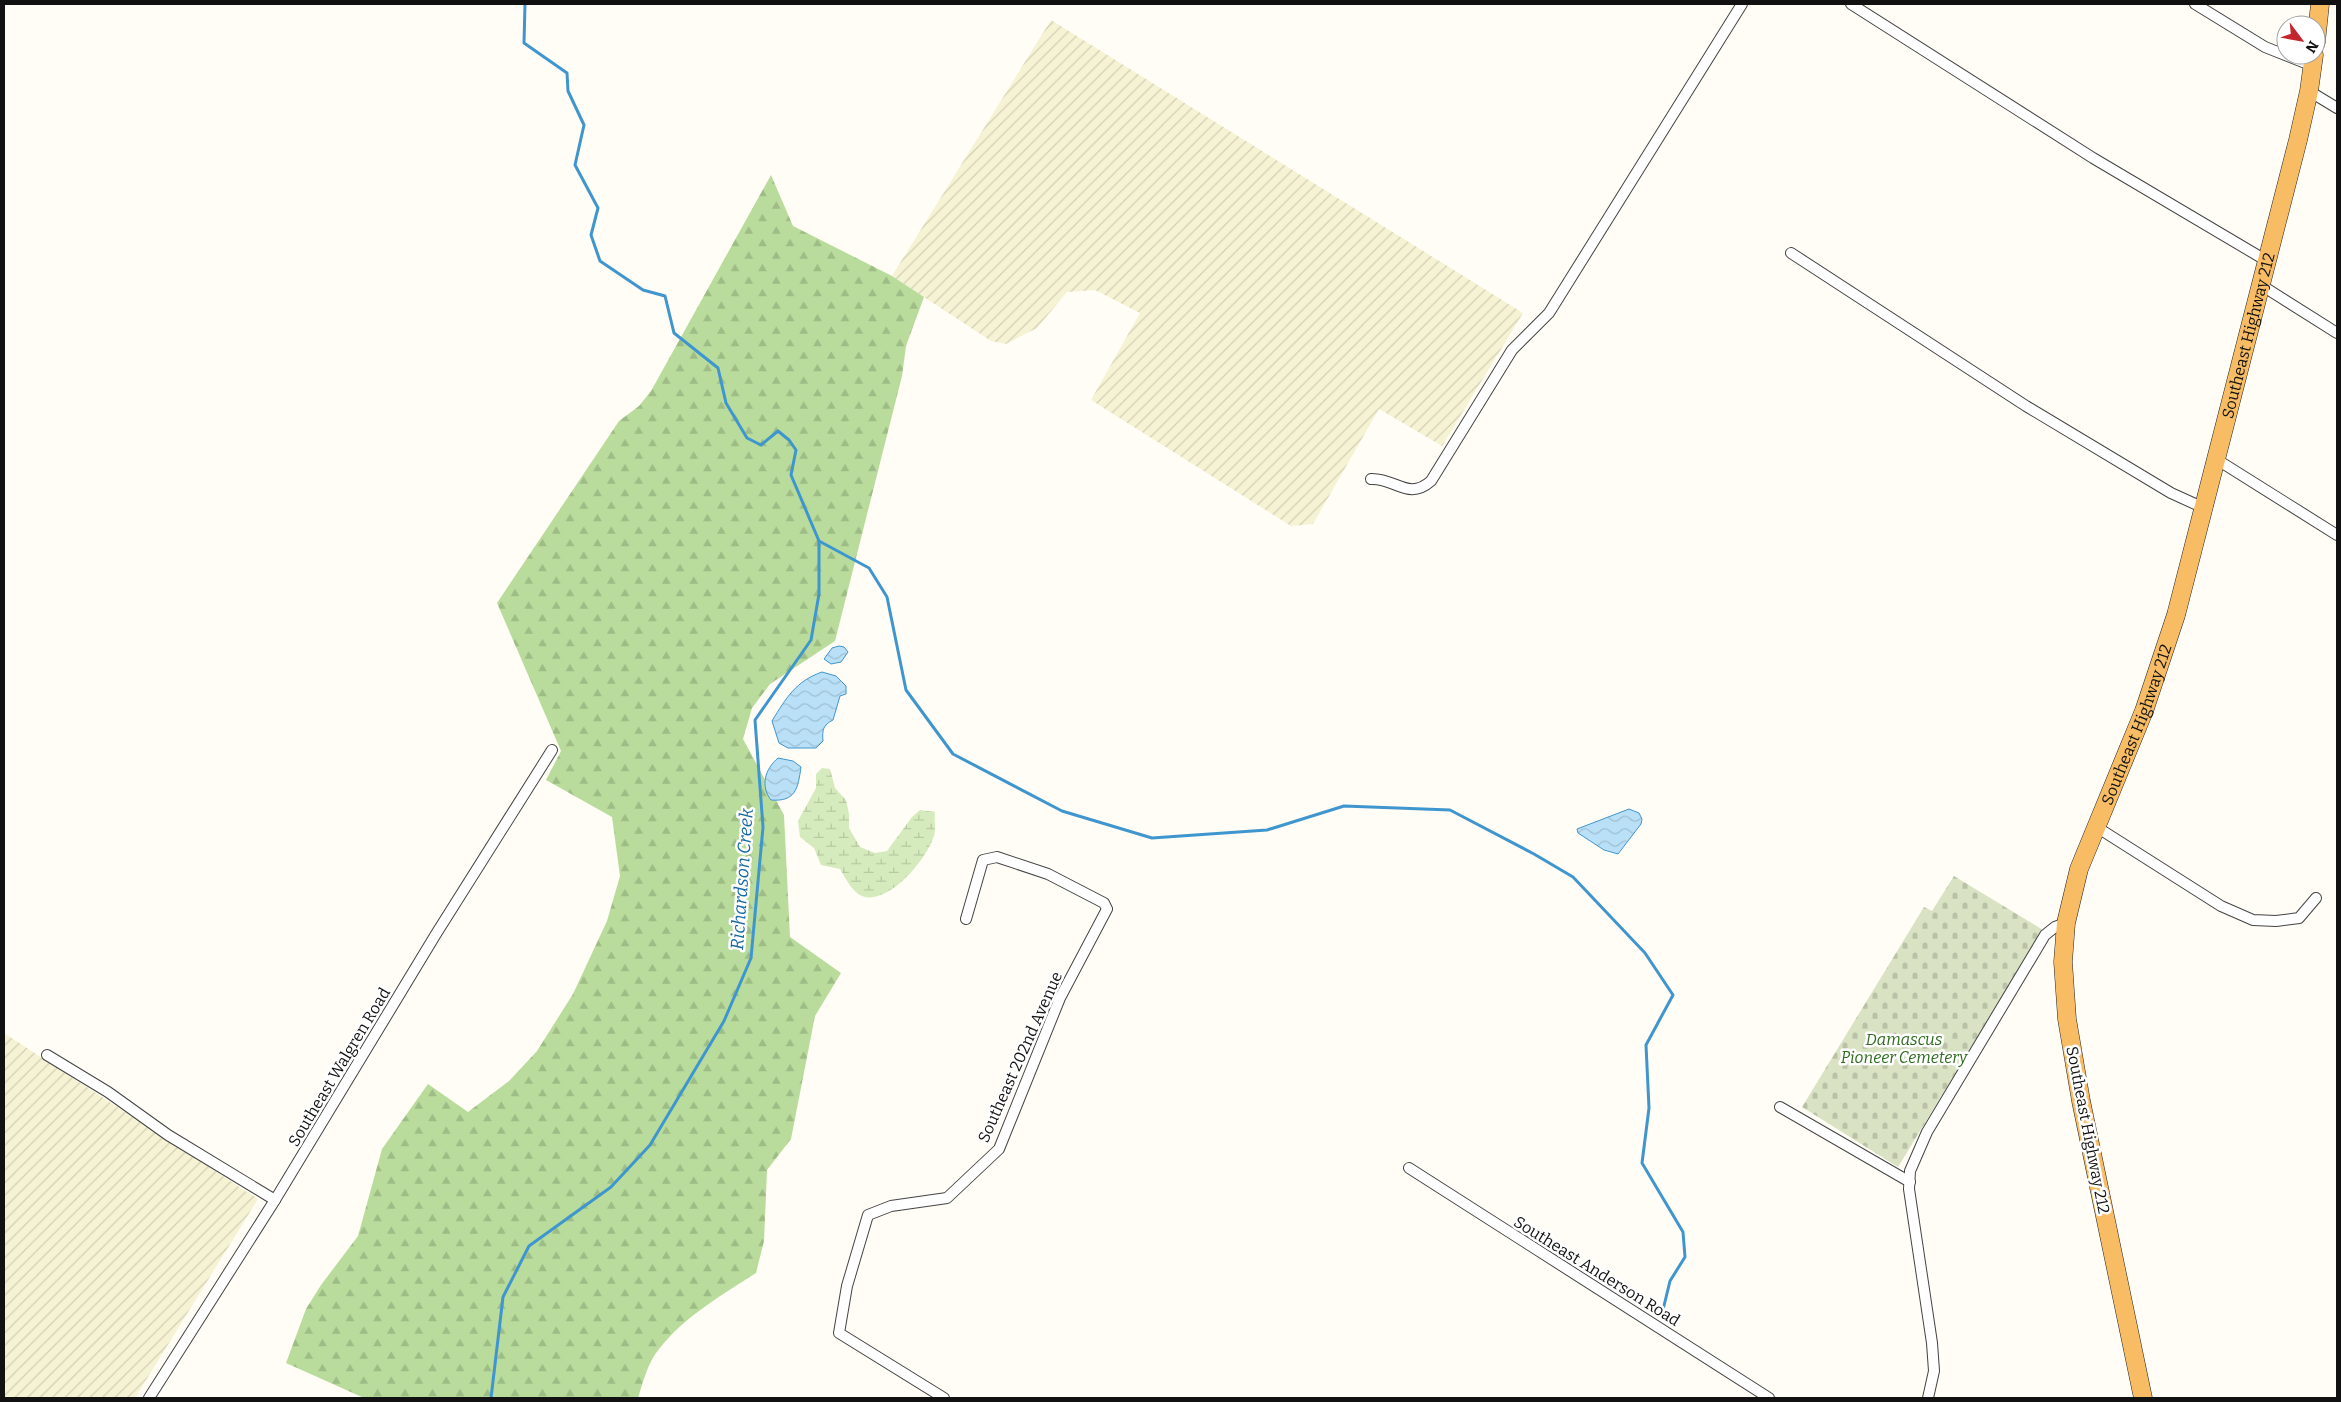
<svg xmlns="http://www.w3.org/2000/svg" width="2341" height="1402" font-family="Bitter,serif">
<defs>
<pattern id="farmland-furrows" width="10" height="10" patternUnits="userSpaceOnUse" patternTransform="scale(1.25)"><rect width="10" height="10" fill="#f6f3d4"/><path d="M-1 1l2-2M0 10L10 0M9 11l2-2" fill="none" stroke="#d2cfb5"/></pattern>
<pattern id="forest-firs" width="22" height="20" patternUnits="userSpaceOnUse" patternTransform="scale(1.25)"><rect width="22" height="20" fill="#b9dc9c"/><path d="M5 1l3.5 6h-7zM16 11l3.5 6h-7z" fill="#9ebc85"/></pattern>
<pattern id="wetland-marsh" width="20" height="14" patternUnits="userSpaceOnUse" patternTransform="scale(1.25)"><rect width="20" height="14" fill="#d5ebbd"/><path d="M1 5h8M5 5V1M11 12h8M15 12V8" fill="none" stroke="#b6c8a1"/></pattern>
<pattern id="cemetery-stones" width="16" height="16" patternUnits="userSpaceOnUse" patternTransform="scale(1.25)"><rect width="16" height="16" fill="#d9e3c4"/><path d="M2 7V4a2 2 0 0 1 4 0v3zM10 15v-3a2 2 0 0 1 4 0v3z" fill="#b9c2a7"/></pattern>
<pattern id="water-waves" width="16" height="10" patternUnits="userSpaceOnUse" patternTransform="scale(1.25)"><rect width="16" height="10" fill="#b9e0f7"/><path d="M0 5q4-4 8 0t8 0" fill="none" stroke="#9ebfd3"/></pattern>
</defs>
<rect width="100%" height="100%" fill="#fffdf5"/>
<g fill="url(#farmland-furrows)">
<polygon points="1051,20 1523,313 1442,446 1379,409 1313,524 1291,526 1091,400 1140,313 1095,290 1067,292 1037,328 1006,344 991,341 892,276"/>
<polygon points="4,1033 258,1199 135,1398 4,1398"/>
</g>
<path fill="url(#forest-firs)" d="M 771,175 L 793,226 L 892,276 L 924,297 L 906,346 L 902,376 L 835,641 L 770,684 L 752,708 L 743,739 L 784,815 L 790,937 L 841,973 L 815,1016 L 791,1139 L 767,1170 L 764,1241 L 756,1273 C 722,1295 685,1316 659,1349 C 648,1362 643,1382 638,1398 L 364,1398 L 286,1363 L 306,1309 L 321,1285 L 358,1236 L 382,1149 L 428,1084 L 468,1112 L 509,1081 L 537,1051 L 573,994 L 607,921 L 620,876 L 612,817 L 546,780 L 561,751 L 497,603 L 619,421 L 639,406 L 651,391 Z"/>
<path fill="url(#wetland-marsh)" d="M 822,768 L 830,769 L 835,788 L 846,800 L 849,814 L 849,828 L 860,847 L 875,853 L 887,851 L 912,817 L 920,810 L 935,812 C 934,819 936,829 934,836 C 927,858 892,902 865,897 C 853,894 846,879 840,869 L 821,865 L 814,848 L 800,837 L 798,821 L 816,788 L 816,774 Z"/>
<polygon fill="url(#cemetery-stones)" points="1954,876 2043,930 1898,1167 1802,1107 1924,907 1932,911"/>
<g fill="url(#water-waves)" stroke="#3f96cf">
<polygon points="839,646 844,647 848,652 841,662 831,664 824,659 832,648"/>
<path d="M 822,672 L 836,676 L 846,686 L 846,694 L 840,696 L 833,720 C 823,725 822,730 823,741 L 816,748 L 788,748 L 779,743 L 772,721 C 786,698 796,681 822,672 Z"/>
<path d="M 778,758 L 793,761 L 801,767 C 798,788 796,802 771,800 C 760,786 765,769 778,758 Z"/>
<polygon points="1629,809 1639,813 1642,819 1641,824 1618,854 1604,850 1578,833 1577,829"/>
</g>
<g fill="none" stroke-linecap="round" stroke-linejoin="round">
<g stroke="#3f96cf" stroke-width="3">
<polyline points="819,541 869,568 887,597 906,690 953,754 1062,811 1152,838 1267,830 1344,806 1450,810 1534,854 1573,877 1645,953 1673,995 1646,1045 1649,1108 1642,1163 1683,1232 1685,1257 1670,1281 1662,1314"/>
<polyline points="491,1398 503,1297 529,1246 611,1187 650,1145 724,1021 751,958 763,827 755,720 811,640 819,594 819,541 791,475 796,450 789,440 778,431 761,445 747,438 726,403 718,368 674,333 665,296 643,290 600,261 591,235 598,208 575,165 584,125 568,91 567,73 524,43 525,4"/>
</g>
<g stroke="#444" stroke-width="12">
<g id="minor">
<polyline points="1851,4 2093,158 2267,261"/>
<polyline points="2195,4 2265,47 2313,66"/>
<polyline points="2309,91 2337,108"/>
<polyline points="1791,253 2026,406 2171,493 2204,508"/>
<polyline points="2261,285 2337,333"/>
<polyline points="2216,459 2337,535"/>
<path d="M 1371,479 C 1396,478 1408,501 1431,481 L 1512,350 L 1549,313 L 1742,4"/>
<polyline points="2095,826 2221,906 2253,920 2276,921 2299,918 2316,898"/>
<polyline points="47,1055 108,1092 168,1135 275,1200"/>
<polyline points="1780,1107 1910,1182"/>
<polyline points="1409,1168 1769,1398"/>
<polyline points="149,1398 275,1200 436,934 552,750"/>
<polyline points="944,1398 839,1333 847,1286 868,1215 891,1206 947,1198 999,1149 1060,998 1107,909 1104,903 1048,874 997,857 983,860 966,919"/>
<polyline points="1928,1398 1934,1371 1932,1343 1909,1189 1910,1171 1927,1132 2045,935 2055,927 2066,923"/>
</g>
</g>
<g stroke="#222" stroke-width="19">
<g id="trunk">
<polyline points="2316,42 2320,4"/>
<path id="s1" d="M 2143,1398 L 2081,1101 L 2067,1019 L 2063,962 L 2066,923 L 2079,869 L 2144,711 L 2176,615 L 2298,140 L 2309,91 L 2314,55"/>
</g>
</g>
<use href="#minor" stroke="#fff" stroke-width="10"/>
<use href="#trunk" stroke="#f7bc64" stroke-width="18"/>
</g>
<g text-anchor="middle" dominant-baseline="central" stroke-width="5" stroke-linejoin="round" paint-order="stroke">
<g font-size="16" fill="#111" stroke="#fff">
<text stroke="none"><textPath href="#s1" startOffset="1099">Southeast Highway 212</textPath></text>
<text stroke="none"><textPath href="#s1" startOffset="694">Southeast Highway 212</textPath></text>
<text transform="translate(1020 1057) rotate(-66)">Southeast 202nd Avenue</text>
<text transform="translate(339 1067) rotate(-59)">Southeast Walgren Road</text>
<text transform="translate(2088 1130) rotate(79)">Southeast Highway 212</text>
<text transform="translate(1597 1271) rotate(32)">Southeast Anderson Road</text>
</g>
<g font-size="16" font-style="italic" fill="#2f6b1f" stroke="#fff">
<text x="1904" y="1039">Damascus<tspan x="1904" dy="18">Pioneer Cemetery</tspan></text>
</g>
<g font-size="18" font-style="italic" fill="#1768a6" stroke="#fff">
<text transform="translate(742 879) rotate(-86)">Richardson Creek</text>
</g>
</g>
<rect width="2341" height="1402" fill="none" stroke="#111111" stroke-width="10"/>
<g transform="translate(2301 40) rotate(122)"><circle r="24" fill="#ffffff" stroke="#a0a0a0"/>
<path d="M0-4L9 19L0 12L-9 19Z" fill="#c4262e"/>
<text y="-8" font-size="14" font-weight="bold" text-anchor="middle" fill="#111111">N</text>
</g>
</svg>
